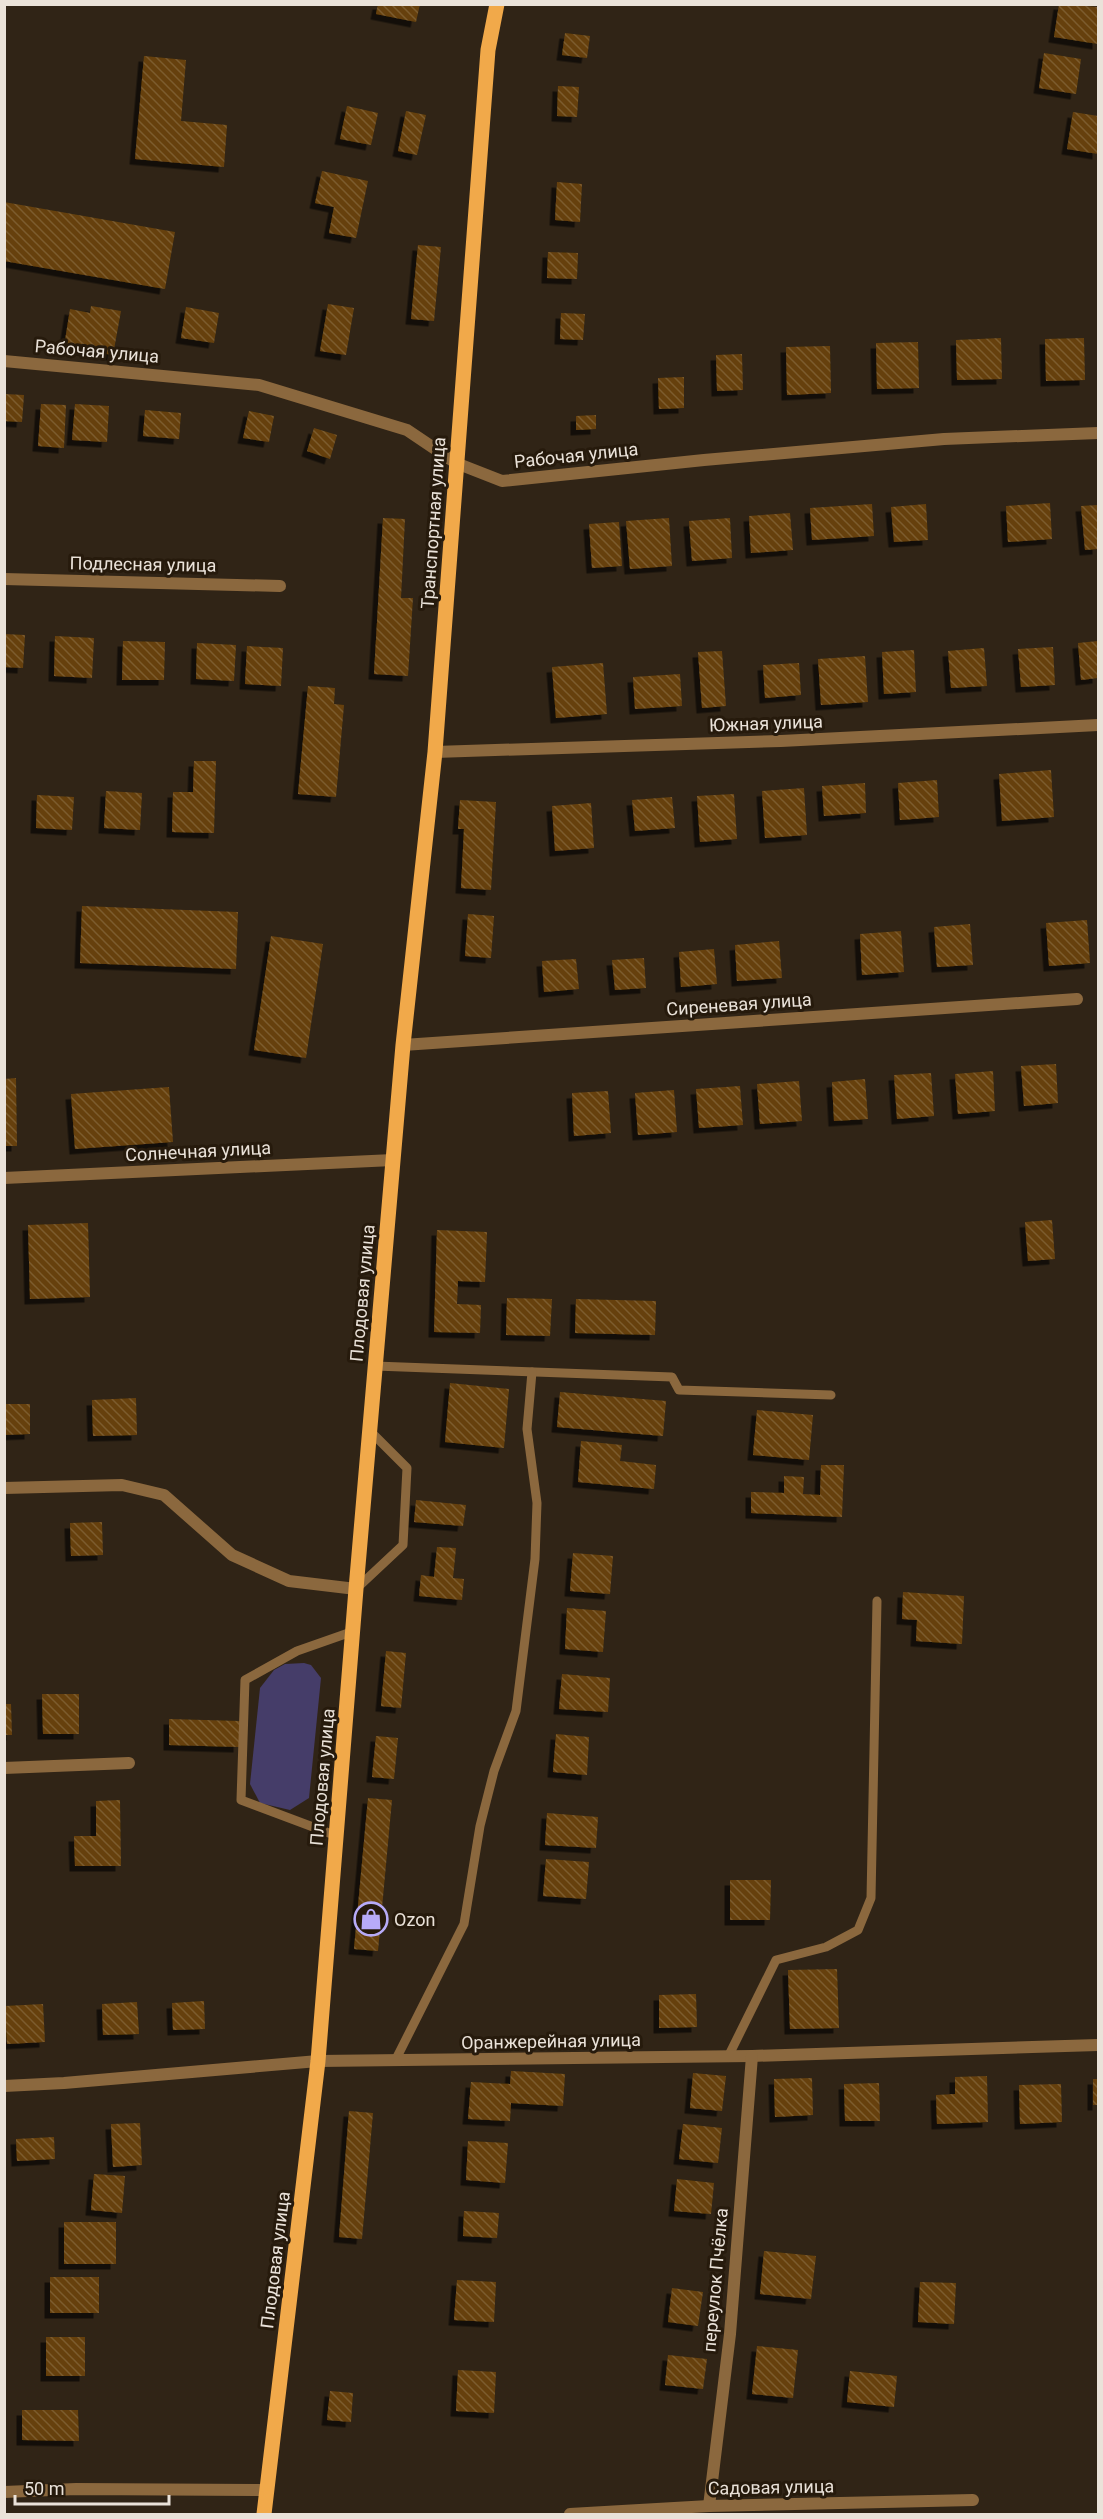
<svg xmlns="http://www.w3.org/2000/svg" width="1103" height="2519" font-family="Roboto,sans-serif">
<defs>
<pattern id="building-back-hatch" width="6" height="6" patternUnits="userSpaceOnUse" patternTransform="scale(1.5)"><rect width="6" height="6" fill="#66410c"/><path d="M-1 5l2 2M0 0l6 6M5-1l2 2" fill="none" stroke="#7c5c2f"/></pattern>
<filter id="shadow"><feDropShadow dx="-5.5" dy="5.5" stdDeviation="0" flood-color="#0009"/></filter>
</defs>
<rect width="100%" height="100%" fill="#302416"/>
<polygon fill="#453d69" points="304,1663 311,1665 321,1678 309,1798 290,1810 260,1803 250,1784 260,1688 274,1670 285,1664"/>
<g fill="url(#building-back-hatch)" filter="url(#shadow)">
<polygon points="378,4 420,4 416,22 376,14"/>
<polygon points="1059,4 1098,7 1098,44 1054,37"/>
<polygon points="565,33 590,36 587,58 562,55"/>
<polygon points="1044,53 1081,59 1076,94 1039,88"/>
<polygon points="144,56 186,60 181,121 227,125 224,167 135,159"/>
<polygon points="558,86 579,87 577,117 557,116"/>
<polygon points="347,106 378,113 371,145 340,139"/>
<polygon points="406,111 426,115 417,155 398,151"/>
<polygon points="1073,112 1098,116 1098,154 1067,149"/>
<polygon points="322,171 368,181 356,238 329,233 334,207 315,203"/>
<polygon points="557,182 582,184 580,222 555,220"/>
<polygon points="4,202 175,232 165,289 4,261"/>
<polygon points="418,245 441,247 434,321 411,319"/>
<polygon points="548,252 578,253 577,279 547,278"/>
<polygon points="328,304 354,308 346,355 320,351"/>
<polygon points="91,306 121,311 113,355 64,347 70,309 90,313"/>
<polygon points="186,307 219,313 214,343 181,338"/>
<polygon points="561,313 585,314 583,340 560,339"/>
<polygon points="1001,338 1002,379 957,380 956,340"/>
<polygon points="1084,338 1085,380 1046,381 1045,339"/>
<polygon points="918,342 919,388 877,389 876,343"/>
<polygon points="830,346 831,393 787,395 786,347"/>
<polygon points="742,354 743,390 717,391 716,355"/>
<polygon points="684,377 684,408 659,409 658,378"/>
<polygon points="5,394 24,395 22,422 4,421"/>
<polygon points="41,404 66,405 64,448 38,446"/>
<polygon points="75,404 109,406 107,442 72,440"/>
<polygon points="145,410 181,413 179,439 143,436"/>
<polygon points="249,411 274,416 269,442 243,438"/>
<polygon points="596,415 596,429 576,430 576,416"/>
<polygon points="314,428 337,435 330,459 307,451"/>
<polygon points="1050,503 1052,539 1008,542 1006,506"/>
<polygon points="872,504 874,536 812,540 810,508"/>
<polygon points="926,504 928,540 894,542 891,507"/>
<polygon points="1098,505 1098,549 1085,550 1081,506"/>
<polygon points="790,513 793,550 751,553 749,516"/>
<polygon points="383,518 405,519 401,598 413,598 408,676 374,674"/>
<polygon points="669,518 672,566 630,569 626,521"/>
<polygon points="730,518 732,558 692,561 689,521"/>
<polygon points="619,522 622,566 592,568 589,524"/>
<polygon points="4,634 25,635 23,668 4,667"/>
<polygon points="55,636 94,638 92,678 54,676"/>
<polygon points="123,641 165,642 164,680 122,680"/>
<polygon points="1098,641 1098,678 1081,680 1078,643"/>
<polygon points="197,643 236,645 234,681 196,679"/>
<polygon points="247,646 283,648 281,686 245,684"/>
<polygon points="1053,647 1055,685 1021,687 1018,649"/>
<polygon points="984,648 987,686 951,688 948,651"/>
<polygon points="914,650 916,692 884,694 882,652"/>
<polygon points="722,651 726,706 702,708 698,652"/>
<polygon points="865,656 868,702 821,705 818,659"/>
<polygon points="603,663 607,714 556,718 552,667"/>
<polygon points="799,663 801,695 765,698 763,665"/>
<polygon points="680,674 682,706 635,709 633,677"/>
<polygon points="308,686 335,688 334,704 344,705 336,797 298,794"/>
<polygon points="194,761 216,761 214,833 172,832 173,792 193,792"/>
<polygon points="1051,770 1054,817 1002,821 999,774"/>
<polygon points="937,780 939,817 900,820 898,783"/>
<polygon points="865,783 866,813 824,816 822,786"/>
<polygon points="804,788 807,835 765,838 762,791"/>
<polygon points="106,791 142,793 140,830 104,828"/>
<polygon points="734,794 737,839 700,842 697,796"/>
<polygon points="37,795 74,797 72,830 36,828"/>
<polygon points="672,797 675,828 635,831 632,800"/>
<polygon points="460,800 496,802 491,890 461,888 464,829 458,829"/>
<polygon points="591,803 594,848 555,851 552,806"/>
<polygon points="82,906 238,912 236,969 80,963"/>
<polygon points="468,914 494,916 491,958 465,956"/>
<polygon points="1087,920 1090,963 1049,966 1046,923"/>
<polygon points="970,924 973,965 937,967 934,927"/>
<polygon points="901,931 904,972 862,975 860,934"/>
<polygon points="271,936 323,944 306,1058 254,1050"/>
<polygon points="779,941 782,978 737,981 735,945"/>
<polygon points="714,949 717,984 681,987 679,952"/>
<polygon points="644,958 646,988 615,990 612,960"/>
<polygon points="576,959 579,989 544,992 542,961"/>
<polygon points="1056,1064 1058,1103 1024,1106 1021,1066"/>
<polygon points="993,1071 995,1111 958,1114 955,1074"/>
<polygon points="931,1073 934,1116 897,1119 894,1075"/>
<polygon points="16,1078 17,1146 4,1146 4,1079"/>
<polygon points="865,1079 868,1119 834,1121 832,1082"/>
<polygon points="799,1081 802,1121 760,1124 757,1084"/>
<polygon points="740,1086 743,1125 699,1128 696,1089"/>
<polygon points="169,1087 173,1142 75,1149 71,1094"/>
<polygon points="674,1090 677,1132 638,1135 635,1093"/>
<polygon points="608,1091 611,1133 574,1136 572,1093"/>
<polygon points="1052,1220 1055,1259 1028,1261 1025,1222"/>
<polygon points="88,1223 90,1297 30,1299 28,1225"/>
<polygon points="437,1230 487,1232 485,1282 458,1281 457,1304 481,1305 480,1333 434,1332"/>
<polygon points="507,1298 552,1299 550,1336 506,1335"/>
<polygon points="576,1299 656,1301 655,1335 575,1333"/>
<polygon points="450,1383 509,1389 504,1448 445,1442"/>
<polygon points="560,1392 666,1401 663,1436 557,1427"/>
<polygon points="136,1398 137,1435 93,1436 92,1400"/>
<polygon points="4,1404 30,1404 30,1434 4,1435"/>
<polygon points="757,1410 813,1415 809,1460 753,1455"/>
<polygon points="581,1441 622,1445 620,1461 656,1465 654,1489 578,1482"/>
<polygon points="821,1465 844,1465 842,1517 751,1513 751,1492 784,1493 784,1476 804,1477 803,1494 820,1495"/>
<polygon points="416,1500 466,1505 463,1526 414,1522"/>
<polygon points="102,1522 103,1555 71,1556 70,1523"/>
<polygon points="437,1547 456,1548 453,1578 464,1579 462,1600 419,1596 421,1575 434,1577"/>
<polygon points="573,1553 613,1556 610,1594 570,1591"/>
<polygon points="903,1592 964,1596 962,1644 916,1641 917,1620 902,1619"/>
<polygon points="567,1608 606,1611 603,1652 565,1649"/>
<polygon points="386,1651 406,1653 401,1708 381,1706"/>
<polygon points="562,1674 610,1678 608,1712 559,1709"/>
<polygon points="42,1694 79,1694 79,1734 43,1734"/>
<polygon points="4,1704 11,1704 12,1735 4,1735"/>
<polygon points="169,1719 240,1721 239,1747 169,1745"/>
<polygon points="556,1734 589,1737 587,1775 553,1772"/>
<polygon points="376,1736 398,1738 394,1779 372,1777"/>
<polygon points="368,1798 392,1800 378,1951 354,1949"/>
<polygon points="120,1800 121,1866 75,1866 74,1836 96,1836 96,1801"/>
<polygon points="547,1813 598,1817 596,1848 545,1845"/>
<polygon points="546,1859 589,1862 586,1899 543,1896"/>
<polygon points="730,1880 771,1880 770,1920 730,1920"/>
<polygon points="837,1969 839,2028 790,2029 788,1970"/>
<polygon points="696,1994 697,2027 659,2028 659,1995"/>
<polygon points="204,2001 205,2029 173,2030 172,2003"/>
<polygon points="137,2002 139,2034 103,2035 102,2004"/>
<polygon points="43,2004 45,2042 7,2044 5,2006"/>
<polygon points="511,2071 565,2074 563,2106 511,2103 510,2121 468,2119 471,2082 510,2084"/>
<polygon points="693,2073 726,2076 722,2111 690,2108"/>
<polygon points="987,2076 988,2122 937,2124 936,2095 955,2094 955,2077"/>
<polygon points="812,2078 813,2115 775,2117 774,2079"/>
<rect x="1093" y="2079" width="5" height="26"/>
<polygon points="879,2083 880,2121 845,2121 844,2084"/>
<polygon points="1061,2084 1062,2122 1020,2124 1019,2085"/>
<polygon points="349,2111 373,2113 362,2239 339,2237"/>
<polygon points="140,2123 142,2165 113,2167 111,2124"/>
<polygon points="683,2124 722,2128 718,2163 679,2159"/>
<polygon points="54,2137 55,2159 17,2161 16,2139"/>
<polygon points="468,2141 508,2143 505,2183 466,2180"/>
<polygon points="94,2174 125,2176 122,2213 91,2210"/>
<polygon points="677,2179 714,2183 711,2214 674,2211"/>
<polygon points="464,2211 499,2213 497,2238 463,2236"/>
<rect x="64" y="2222" width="52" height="42"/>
<polygon points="764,2251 816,2256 811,2299 760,2294"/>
<rect x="50" y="2277" width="49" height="36"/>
<polygon points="457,2280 496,2282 494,2322 454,2320"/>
<polygon points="920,2282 956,2283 954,2324 918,2322"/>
<polygon points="672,2288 703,2292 698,2326 668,2322"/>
<rect x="46" y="2337" width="39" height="39"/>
<polygon points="757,2346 798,2350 793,2398 752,2394"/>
<polygon points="668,2355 707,2359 703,2389 665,2385"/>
<polygon points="458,2370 496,2372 494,2413 456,2411"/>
<polygon points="850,2371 897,2376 894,2407 847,2402"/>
<polygon points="330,2391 353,2393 351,2422 327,2420"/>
<polygon points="22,2410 78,2410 79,2441 22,2440"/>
</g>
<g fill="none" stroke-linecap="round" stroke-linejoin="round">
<g stroke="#8b683e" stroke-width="9">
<polyline points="375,1366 672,1377 679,1390 831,1395"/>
<polyline points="356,1589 403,1545 407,1468 370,1431"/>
<polyline points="337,1836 241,1800 245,1680 297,1651 354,1631"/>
<polyline points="728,2057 776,1960 826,1947 858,1930 871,1898 877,1601"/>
<polyline points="395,2061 464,1924 480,1826 494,1771 516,1711 535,1559 537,1503 527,1429 532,1372"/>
</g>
<g stroke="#8b683e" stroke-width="12">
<polyline points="4,361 259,385 407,430 456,463 502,481 704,460 944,439 1098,433"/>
<polyline points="4,579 280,586"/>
<polyline points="435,752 781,741 1098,725"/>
<polyline points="403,1045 1077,999"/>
<polyline points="4,1178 393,1160"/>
<polyline points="4,1488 122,1485 164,1495 232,1555 289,1581 356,1589"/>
<polyline points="4,1768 129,1763"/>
<polyline points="4,2086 64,2083 318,2061 752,2056 1098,2045"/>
<polyline points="4,2492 76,2489 268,2490"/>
<polyline points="709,2506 730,2334 752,2056"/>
<polyline points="570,2514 709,2506 973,2500"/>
</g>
<polyline stroke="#f1a94a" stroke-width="15" points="264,2514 318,2061 356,1589 403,1045 435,752 488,50 497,4"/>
</g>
<defs>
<g id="shop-ring" transform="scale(1.725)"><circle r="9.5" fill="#261a0c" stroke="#b7abf8" stroke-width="1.5"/><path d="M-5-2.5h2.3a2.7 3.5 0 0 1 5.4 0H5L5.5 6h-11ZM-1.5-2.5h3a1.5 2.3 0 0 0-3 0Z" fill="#b7abf8"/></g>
</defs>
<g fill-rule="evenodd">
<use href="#shop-ring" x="371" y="1919"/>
</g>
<g text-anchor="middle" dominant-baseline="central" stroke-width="6" stroke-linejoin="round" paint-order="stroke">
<g font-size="18" fill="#eae2d9" stroke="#261a0c">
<text transform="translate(97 351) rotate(5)">Рабочая улица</text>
<text transform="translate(576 455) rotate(-6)">Рабочая улица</text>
<text transform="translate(433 523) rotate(-86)">Транспортная улица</text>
<text transform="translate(143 564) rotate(1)">Подлесная улица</text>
<text transform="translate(766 723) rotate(-2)">Южная улица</text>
<text transform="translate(739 1004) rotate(-4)">Сиреневая улица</text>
<text transform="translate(198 1151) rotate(-3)">Солнечная улица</text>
<text transform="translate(362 1293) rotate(-85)">Плодовая улица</text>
<text transform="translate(322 1777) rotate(-85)">Плодовая улица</text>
<text transform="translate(551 2041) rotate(-1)">Оранжерейная улица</text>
<text transform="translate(275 2260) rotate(-83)">Плодовая улица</text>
<text transform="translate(715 2280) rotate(-85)">переулок Пчёлка</text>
<text transform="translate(771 2487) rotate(-1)">Садовая улица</text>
</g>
<g font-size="18" fill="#eae2d9" stroke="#261a0c" text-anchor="start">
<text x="394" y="1919">Ozon</text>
</g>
</g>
<rect width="1103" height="2519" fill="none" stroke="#eae2d9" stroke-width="12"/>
<path d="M15 2495v9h154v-9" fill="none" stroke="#eae2d9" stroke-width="3"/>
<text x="24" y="2495" font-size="18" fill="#eae2d9" stroke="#261a0c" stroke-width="4.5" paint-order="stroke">50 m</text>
</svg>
